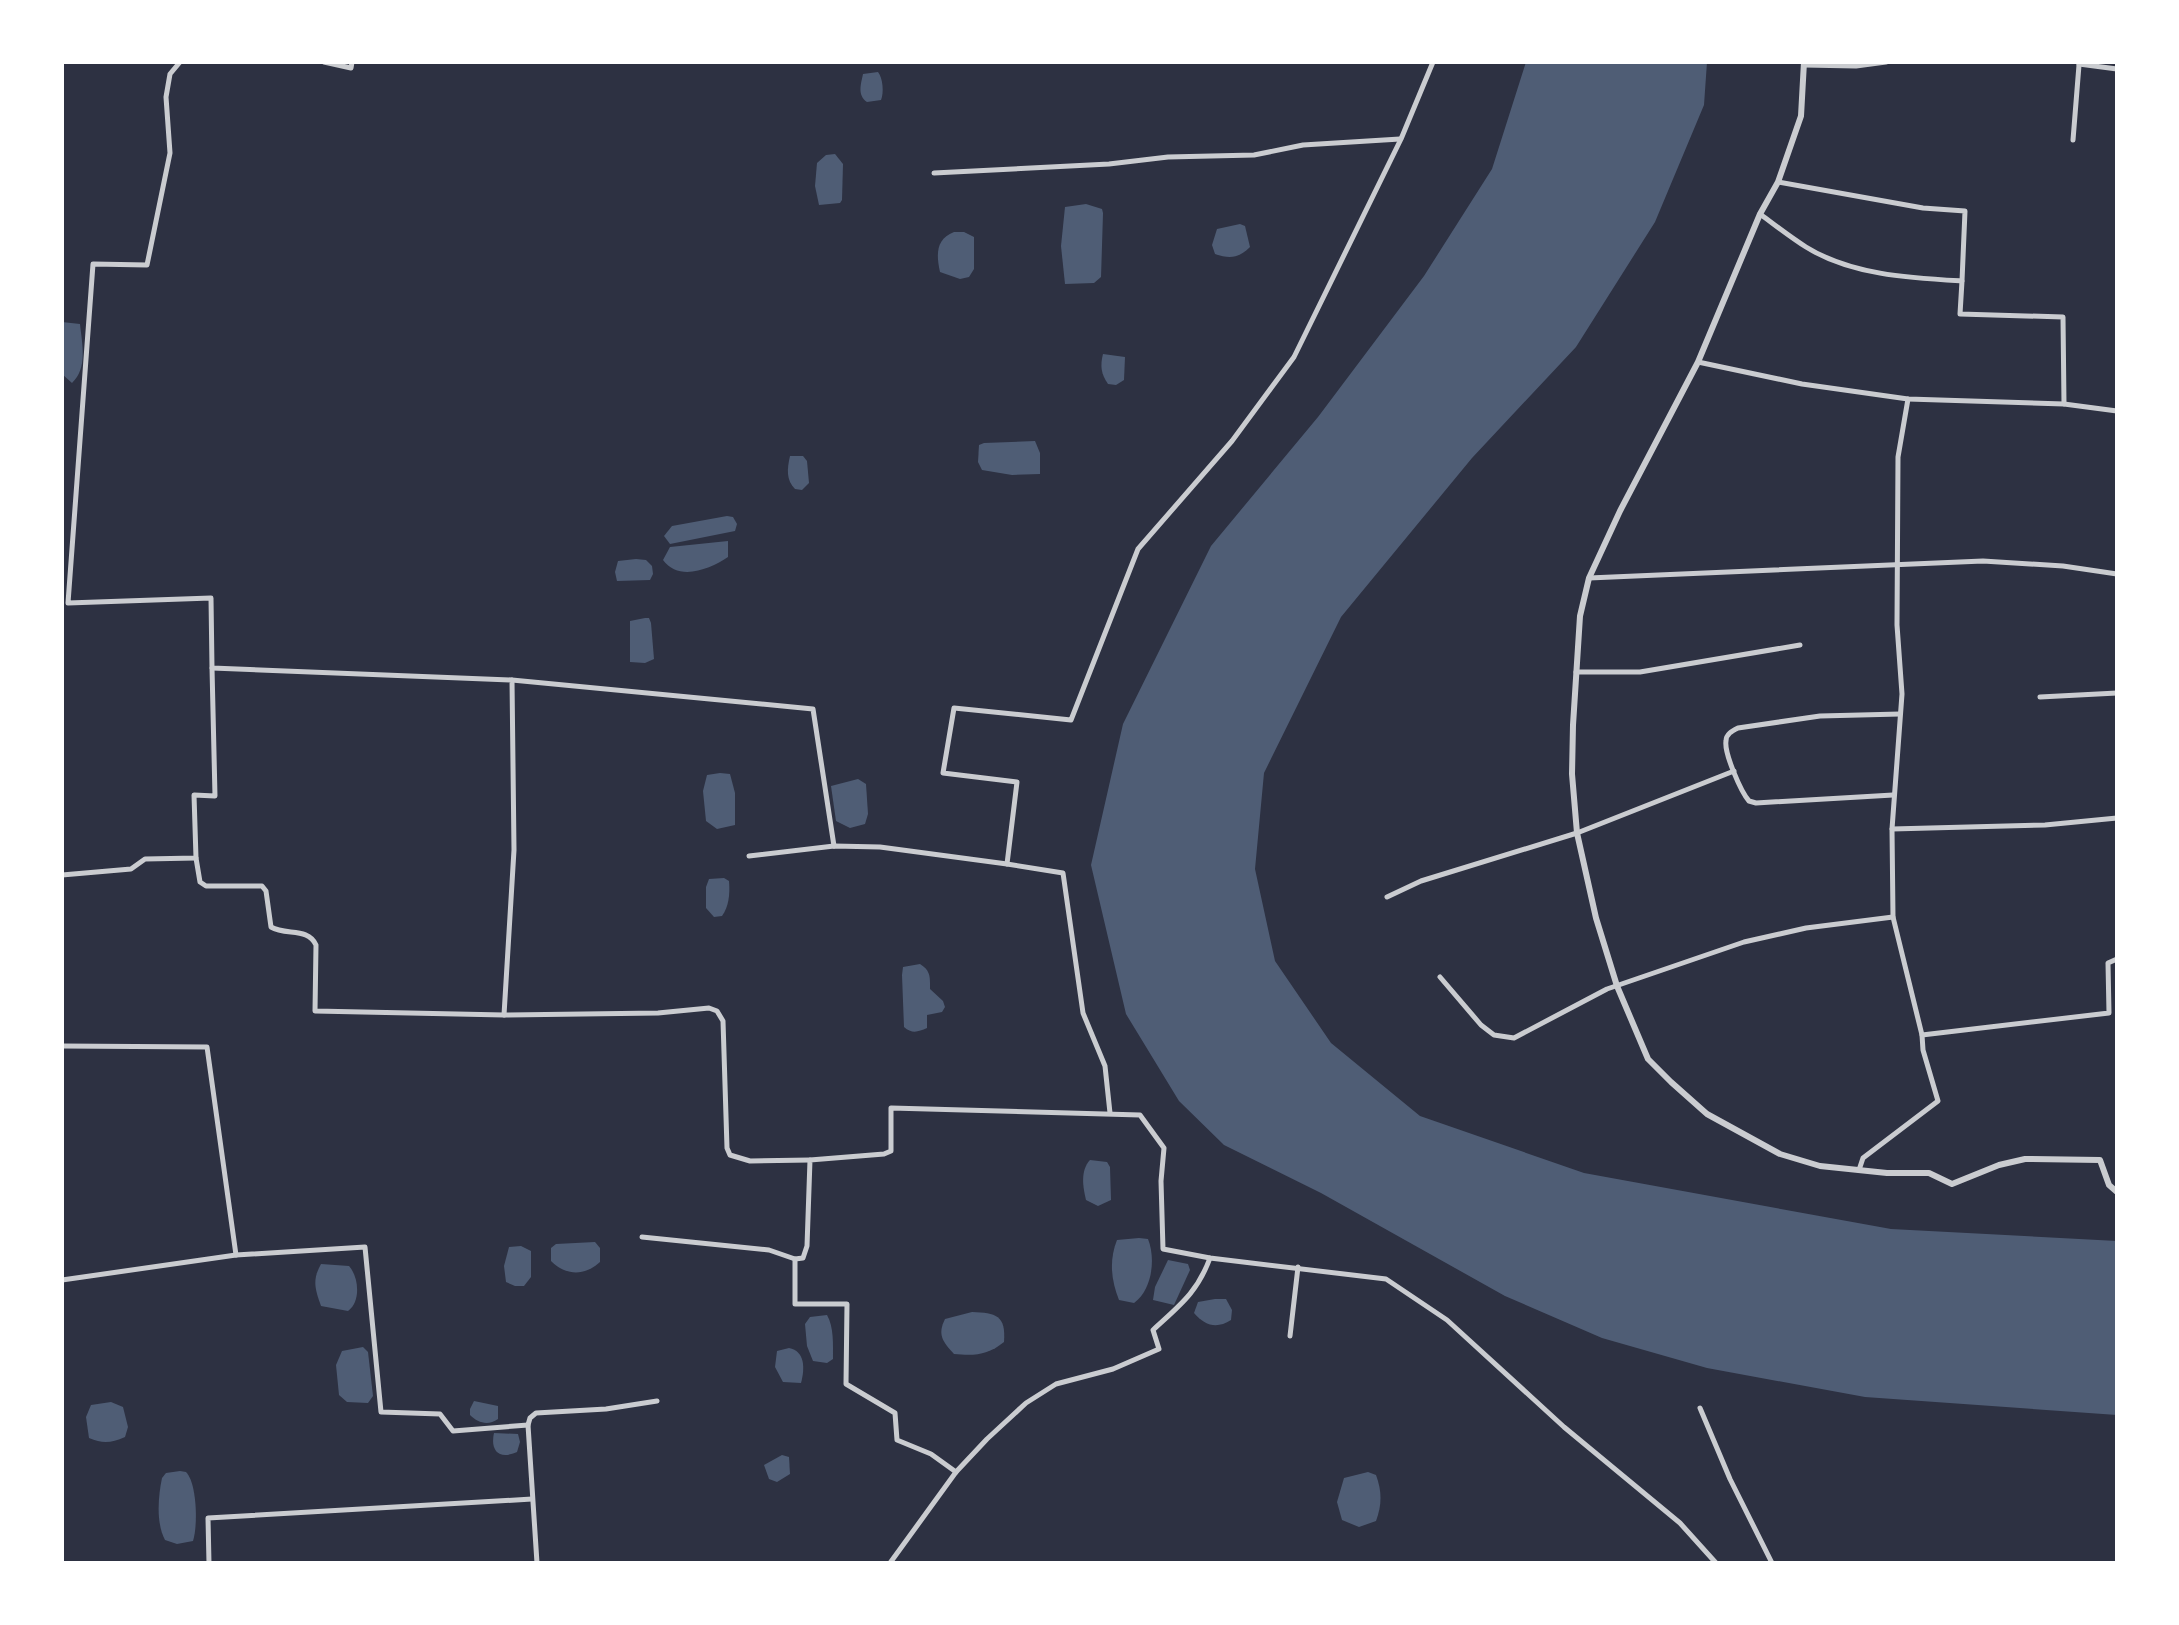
<svg xmlns="http://www.w3.org/2000/svg" width="2179" height="1625" font-family="Helvetica,sans-serif">
<rect width="100%" height="100%" fill="#2d3142"/>
<g fill="#4f5d75">
<polygon points="1526,62 1707,62 1704,105 1655,222 1576,347 1472,458 1341,617 1264,773 1255,869 1275,961 1331,1043 1420,1116 1584,1173 1891,1229 2117,1241 2117,1415 1865,1397 1707,1368 1602,1338 1505,1296 1321,1193 1224,1145 1179,1101 1126,1014 1091,865 1123,724 1211,546 1318,417 1424,276 1492,169"/>
<path d="M 878,72 C 883,78 884,93 881,100 L 867,102 C 857,95 861,84 863,74 Z"/>
<polygon points="835,154 843,164 842,200 840,203 819,205 815,186 817,163 826,155"/>
<polygon points="1086,204 1102,209 1103,213 1101,277 1094,283 1065,284 1061,246 1065,207"/>
<path d="M 1240,224 L 1245,226 L 1250,247 C 1239,258 1230,259 1215,254 L 1212,245 L 1217,229 Z"/>
<path d="M 954,232 L 964,232 L 974,237 L 974,269 L 969,277 L 960,279 L 940,272 C 936,254 936,239 954,232 Z"/>
<path d="M 62,322 L 80,324 C 82,344 88,368 72,383 L 62,374 Z"/>
<path d="M 1103,354 L 1125,357 L 1124,380 L 1116,385 L 1108,384 C 1101,374 1100,366 1103,354 Z"/>
<polygon points="1035,441 1040,453 1040,474 1012,475 982,470 978,462 979,445 984,443"/>
<path d="M 790,456 L 803,456 L 807,461 L 809,483 L 802,490 L 795,489 C 786,480 787,469 790,456 Z"/>
<polygon points="727,516 733,517 737,524 735,531 670,544 664,536 672,526"/>
<path d="M 728,541 L 728,557 C 710,569 679,582 663,560 L 670,547 Z"/>
<polygon points="636,559 646,560 652,566 653,574 650,580 617,581 615,572 618,561"/>
<polygon points="645,618 649,618 651,623 654,659 645,663 630,662 630,621"/>
<polygon points="720,773 730,774 735,793 735,825 717,829 706,821 703,791 707,775"/>
<polygon points="858,779 866,784 868,814 865,824 850,828 836,821 831,786"/>
<path d="M 724,878 L 729,881 C 730,894 729,906 722,916 L 714,917 L 706,908 L 706,887 L 709,879 Z"/>
<path d="M 920,964 C 931,971 930,977 930,989 L 943,1001 L 945,1007 L 942,1012 L 927,1015 L 927,1028 C 918,1032 912,1034 904,1027 L 902,975 L 903,967 Z"/>
<path d="M 1090,1160 L 1107,1162 L 1110,1167 L 1111,1200 L 1098,1206 L 1086,1200 C 1083,1187 1080,1171 1090,1160 Z"/>
<path d="M 1139,1238 L 1148,1239 C 1156,1259 1152,1290 1134,1303 L 1119,1300 C 1111,1280 1109,1260 1117,1240 Z"/>
<path d="M 595,1242 L 600,1248 L 600,1262 C 585,1276 566,1276 551,1261 L 551,1248 L 556,1244 Z"/>
<polygon points="521,1246 531,1251 531,1277 524,1286 515,1286 506,1282 504,1266 509,1247"/>
<polygon points="1168,1260 1188,1264 1190,1270 1174,1305 1153,1300 1155,1287"/>
<path d="M 321,1264 L 349,1266 C 359,1277 361,1302 348,1311 L 321,1306 C 315,1289 312,1280 321,1264 Z"/>
<path d="M 1215,1299 L 1226,1299 L 1232,1310 L 1231,1320 C 1217,1329 1205,1326 1194,1313 L 1198,1302 Z"/>
<path d="M 972,1312 C 996,1313 1006,1315 1004,1342 C 988,1355 975,1356 954,1354 C 943,1342 937,1335 945,1319 Z"/>
<path d="M 827,1315 C 834,1327 833,1345 833,1359 L 827,1363 L 813,1361 L 807,1346 L 805,1324 L 810,1317 Z"/>
<polygon points="363,1347 368,1352 373,1396 368,1403 347,1402 339,1395 336,1365 342,1351"/>
<path d="M 789,1348 C 805,1351 805,1368 801,1383 L 783,1382 L 775,1367 L 777,1351 Z"/>
<path d="M 474,1401 L 498,1406 L 498,1419 C 488,1426 478,1423 470,1415 L 470,1409 Z"/>
<path d="M 111,1402 L 123,1407 L 128,1427 L 125,1437 C 111,1443 103,1444 89,1438 L 86,1417 L 91,1405 Z"/>
<path d="M 494,1433 L 518,1434 L 520,1442 L 517,1452 C 499,1460 490,1451 494,1433 Z"/>
<polygon points="782,1455 789,1457 790,1474 777,1482 769,1479 764,1465"/>
<path d="M 180,1471 L 186,1472 C 197,1483 198,1526 193,1541 L 177,1544 L 165,1540 C 156,1523 158,1497 162,1478 L 166,1473 Z"/>
<path d="M 1368,1472 L 1376,1475 C 1382,1491 1382,1505 1376,1521 L 1359,1527 L 1342,1520 L 1337,1502 L 1344,1478 Z"/>
</g>
<g fill="none" stroke-linecap="round" stroke-linejoin="round">
<g stroke="#caccd0" stroke-width="5">
<polyline points="180,62 170,74 166,97 170,153 147,265 93,264 68,603 211,598 212,668 512,680 514,850 504,1015"/>
<polyline points="324,62 351,68 352,62"/>
<polyline points="2079,64 2117,69"/>
<polyline points="1804,65 1856,66 1886,62"/>
<polyline points="2073,140 2079,65"/>
<polyline points="934,173 1109,164 1168,157 1254,155 1303,145 1400,139"/>
<polyline points="1778,182 1923,208 1965,211 1962,281"/>
<path d="M 1760,214 C 1775,225 1790,237 1806,247 C 1851,275 1910,278 1962,281 L 1960,314 L 2063,317 L 2064,404"/>
<polyline points="1698,362 1802,384 1908,399 2064,404 2117,411"/>
<polyline points="1589,578 1983,561 2063,566 2117,574"/>
<polyline points="1576,672 1640,672 1800,645"/>
<polyline points="512,680 813,709 834,846"/>
<polyline points="2040,697 2117,693"/>
<path d="M 1893,795 L 1756,803 L 1749,801 C 1741,792 1724,753 1726,741 C 1726,734 1732,731 1738,728 L 1820,716 L 1900,714"/>
<polyline points="1892,829 2045,825 2117,818"/>
<polyline points="749,856 834,846 880,847 1007,864"/>
<path d="M 196,858 L 200,882 L 206,886 L 262,886 L 266,891 L 271,927 C 286,936 308,927 316,945 L 315,1011 L 504,1015 L 658,1013 L 709,1008 L 717,1011 L 723,1021 L 727,1148 L 730,1155 L 750,1161 L 810,1160"/>
<polyline points="62,875 131,869 145,859 196,858 194,795 215,796 212,668"/>
<polyline points="1387,897 1421,881 1577,833 1734,771"/>
<polyline points="1440,977 1481,1025 1494,1035 1514,1038 1607,989 1744,942 1806,928 1893,917"/>
<polyline points="1922,1035 2109,1013 2108,963 2117,959"/>
<polyline points="62,1046 207,1047 236,1255"/>
<polyline points="1110,1113 1105,1066 1083,1013 1063,873 1007,864 1017,782 943,773 954,708 1071,720 1138,549 1232,441 1294,357 1401,139 1433,62"/>
<polyline points="1859,1170 1863,1158 1938,1101 1923,1050 1922,1035 1893,917 1892,829 1902,694 1897,625 1898,457 1908,399"/>
<polyline points="642,1237 769,1250 795,1259"/>
<polyline points="62,1280 236,1255 365,1247 381,1412 440,1414 453,1431 528,1425"/>
<polyline points="1290,1336 1298,1267"/>
<polyline points="1700,1408 1730,1479 1772,1563"/>
<polyline points="956,1472 931,1454 897,1440 895,1413 846,1384 847,1304 795,1304 795,1259 803,1258 807,1246 810,1160 884,1154 891,1151 891,1108 1140,1115 1164,1148 1161,1181 1163,1249 1210,1258 1386,1279 1447,1320 1564,1427 1680,1523 1716,1563"/>
<polyline points="209,1563 208,1518 532,1499"/>
<polyline points="537,1563 528,1425 530,1418 536,1413 606,1409 657,1401"/>
<path d="M 890,1563 L 956,1472 L 987,1439 L 1026,1403 L 1056,1384 L 1113,1369 L 1159,1349 L 1153,1330 C 1180,1305 1197,1293 1210,1258"/>
</g>
<polyline stroke="#caccd0" stroke-width="6" points="1804,62 1801,116 1778,182 1760,214 1698,362 1620,511 1589,578 1580,616 1573,725 1572,774 1577,833 1596,918 1617,986 1648,1059 1671,1082 1707,1114 1780,1154 1820,1166 1887,1173 1929,1173 1952,1184 1999,1165 2025,1159 2100,1160 2109,1185 2117,1192"/>
</g>
<rect width="2179" height="1625" fill="none" stroke="#ffffff" stroke-width="128"/>
</svg>
